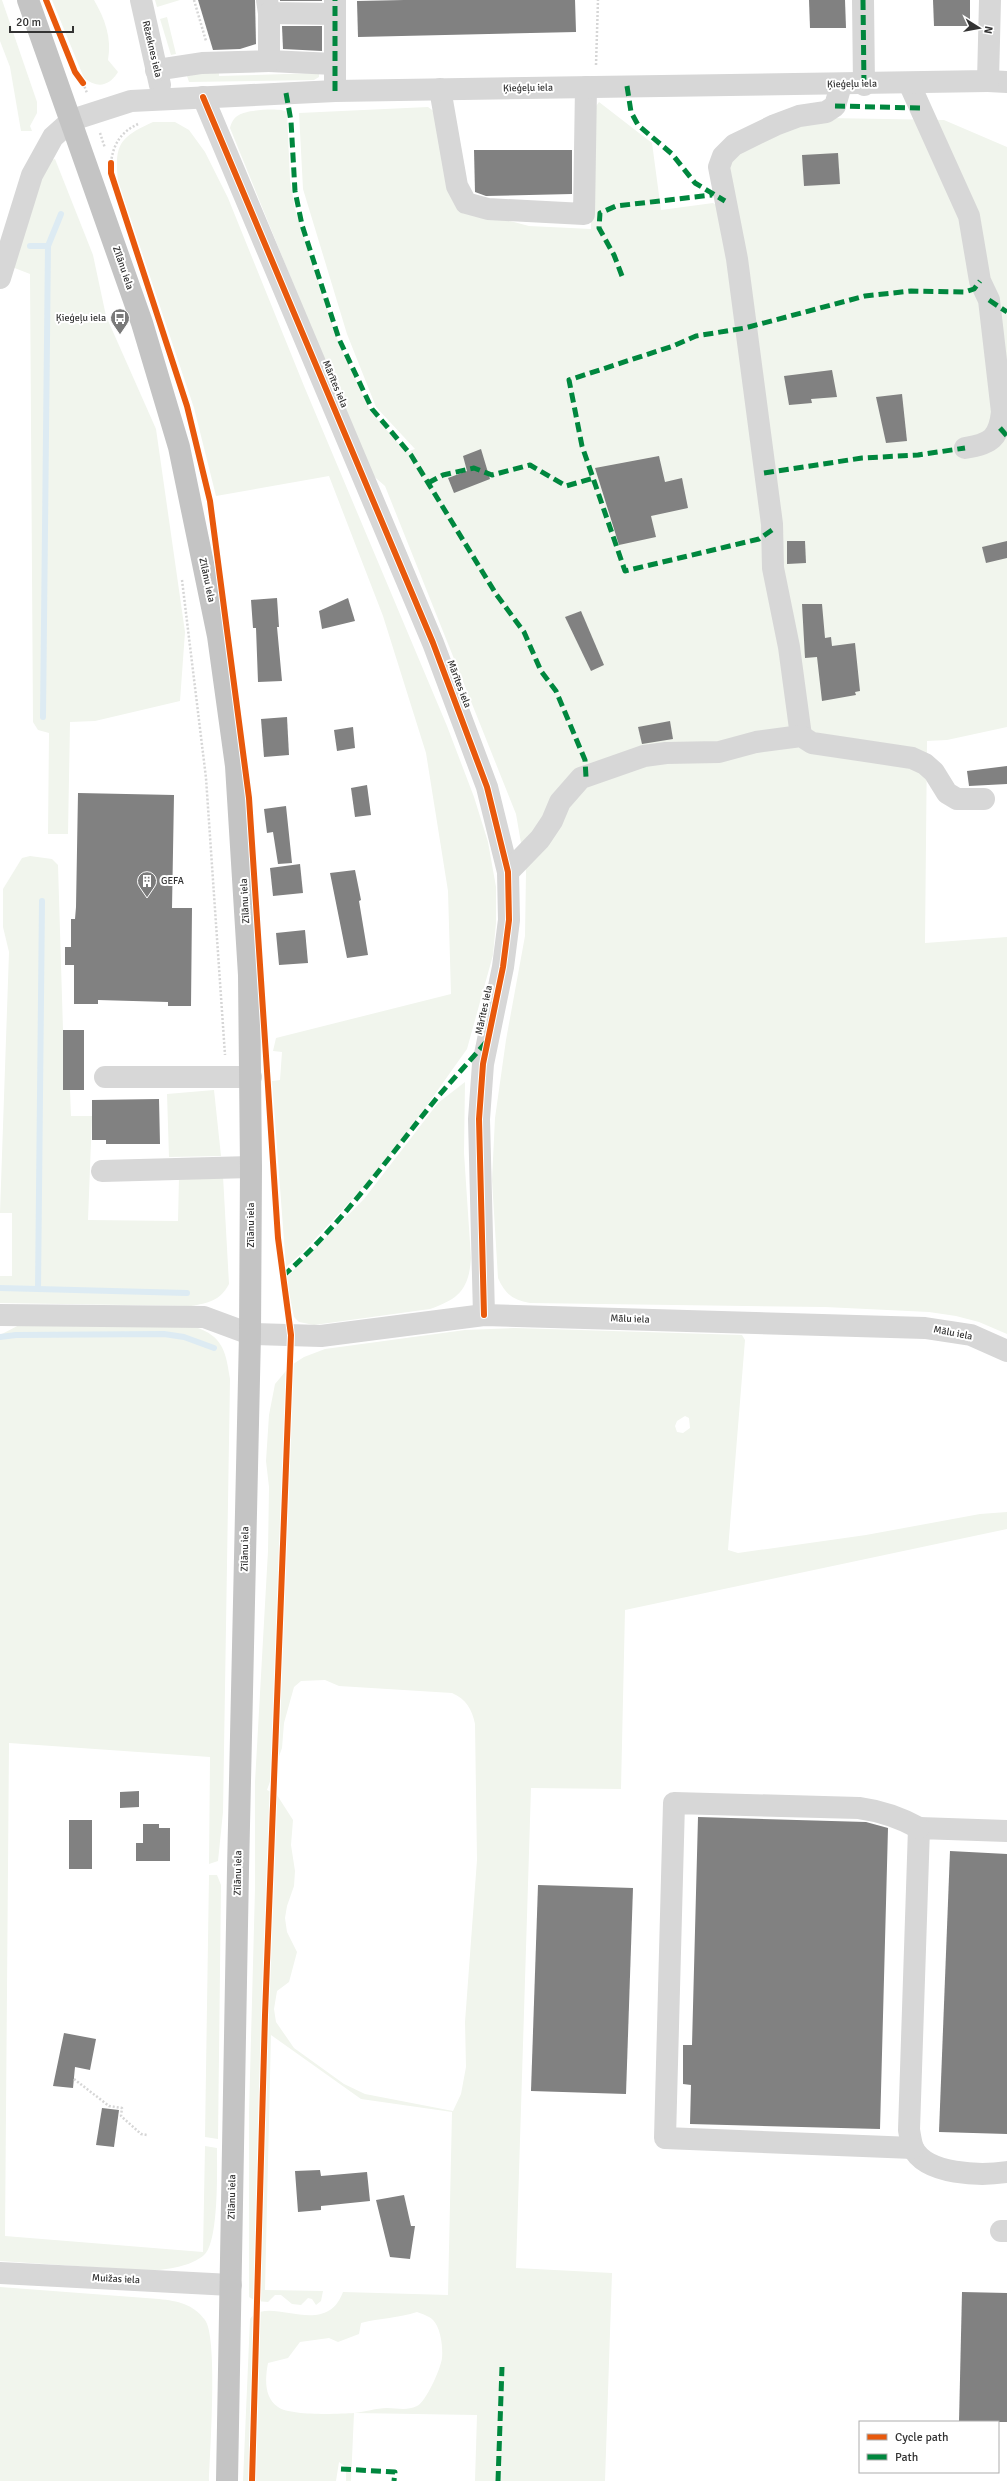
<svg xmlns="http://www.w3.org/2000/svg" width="1007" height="2481" font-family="Signika,sans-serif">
<rect width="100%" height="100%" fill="#fff"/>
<g fill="#f1f5ed" fill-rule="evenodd">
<polygon points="0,0 2,0 37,102 37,113 30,126 32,131 21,131 10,67 0,41"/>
<path d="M 52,0 L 94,0 C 105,19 112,38 108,60 L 118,72 C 109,86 98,89 84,78 Z"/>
<polygon points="155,0 180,0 157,7"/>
<polygon points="167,17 176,54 171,55 160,19"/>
<polygon points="219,69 219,76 319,73 319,77 314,80 189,82 187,76"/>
<path d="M 599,102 L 652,143 L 661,210 L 713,203 L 722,208 L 725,164 L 738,148 L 793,125 L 828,118 L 944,120 L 1007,147 L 1007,727 L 947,740 L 927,741 L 925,943 L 1007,937 L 1007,1334 L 979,1322 L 956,1316 L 929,1312 L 825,1307 L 530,1303 C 513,1300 505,1294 498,1278 L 492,1180 L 495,1118 L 506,1040 L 525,936 L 526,872 L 516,814 L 385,486 L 370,473 L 230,128 C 231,123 234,117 239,115 C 246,110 281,107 287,112 L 290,180 L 295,209 L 338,341 L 370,411 L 406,452 L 415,449 L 376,407 L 347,334 L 303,189 L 299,113 L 428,107 L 439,115 L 457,207 L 529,226 L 591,229 L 592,112 Z"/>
<path d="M 153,122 L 175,122 L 189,130 L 205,152 L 228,198 L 304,386 L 447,726 L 474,797 L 488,842 L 496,887 L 496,923 L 493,955 L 467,1049 L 398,1146 L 358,1193 L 302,1253 L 286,1267 L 272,1081 L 280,1080 L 282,1052 L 273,1051 L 276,1038 L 451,994 L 448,891 L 426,753 L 383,616 L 329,476 L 216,496 L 194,408 L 118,181 C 114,144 120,137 153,122 Z"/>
<polygon points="55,159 93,255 106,316 156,429 185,632 180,701 95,721 70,722 68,834 48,834 49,733 38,730 33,722 30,274 12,267 47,161"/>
<path d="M 30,856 L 52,859 L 58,865 L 63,1030 L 63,1090 L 70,1090 L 71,1116 L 92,1116 L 88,1220 L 178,1221 L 179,1177 L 223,1176 L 229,1284 C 220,1301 208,1303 191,1306 L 0,1303 L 0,1276 L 12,1276 L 12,1213 L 0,1213 L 9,952 L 3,927 L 3,889 L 22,858 Z"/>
<path d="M 465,1082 L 464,1153 L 471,1258 C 469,1289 459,1299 430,1309 L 314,1325 L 299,1322 L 294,1317 L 286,1278 L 364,1199 L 438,1103 Z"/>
<polygon points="214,1090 221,1156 169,1157 167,1094"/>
<path d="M 25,1322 L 195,1327 C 223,1336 226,1352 230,1379 L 223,1812 L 218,1861 L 209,1864 L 210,1757 L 9,1743 L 5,2236 L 203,2252 L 205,2146 L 217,2148 C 217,2169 219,2242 204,2255 C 190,2267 168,2269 151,2271 L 0,2261 L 0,1335 Z"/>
<path d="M 515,1328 L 742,1335 L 745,1340 L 728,1550 L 738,1553 L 866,1535 L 980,1514 L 1007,1512 L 1007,1529 L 625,1610 L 621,1789 L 531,1788 L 516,2268 L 612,2273 L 605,2481 L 475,2481 L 477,2415 L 354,2413 L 351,2481 L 346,2481 L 346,2467 L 339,2462 L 336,2481 L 243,2481 L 250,2319 C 268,2293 325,2341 343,2292 L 448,2295 L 452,2112 L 361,2099 L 271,2035 L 265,2290 L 323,2291 L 321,2301 L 316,2305 L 312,2299 L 308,2298 L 301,2305 L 292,2304 L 281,2295 L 275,2295 L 268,2302 L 256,2301 L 249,2297 L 249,2113 L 255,1889 L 255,1782 L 268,1551 L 269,1487 L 266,1461 L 269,1415 L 275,1384 L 290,1366 L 304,1357 L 325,1349 L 465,1330 ZM 685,1416 L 689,1418 L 690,1428 L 683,1433 L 677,1432 L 675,1426 L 677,1421 ZM 325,1680 L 339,1686 L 452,1693 C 466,1699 472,1709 475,1724 L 477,1860 L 465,2022 L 466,2067 L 461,2094 L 453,2111 L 365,2094 L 344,2084 L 294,2048 L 276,2022 L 274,2009 L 277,1991 L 289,1982 L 297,1952 L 287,1932 L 285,1918 L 287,1906 L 294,1886 L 295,1871 L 291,1845 L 293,1820 L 277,1795 L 267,1790 L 282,1748 L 284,1723 L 294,1687 L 301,1681 ZM 417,2312 C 422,2314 429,2316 433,2320 C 441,2328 443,2348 442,2358 C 441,2368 426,2402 417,2406 C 406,2411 398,2408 387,2408 C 376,2408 365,2412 354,2413 C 338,2414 290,2416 278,2407 C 264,2397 265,2379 268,2363 L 288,2358 L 300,2342 L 329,2338 L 338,2342 L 359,2334 L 361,2323 C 380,2318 399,2318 417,2312 Z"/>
<polygon points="209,1875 217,1875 221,1885 218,2139 205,2137"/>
<path d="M 0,2287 L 159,2299 C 178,2301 193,2304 205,2320 C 218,2337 210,2452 209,2481 L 0,2481 Z"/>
</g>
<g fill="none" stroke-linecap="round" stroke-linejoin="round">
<g stroke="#ddebf3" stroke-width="6">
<polyline points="30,246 48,246 43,717"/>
<polyline points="48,246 61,214"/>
<polyline points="0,1288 187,1293"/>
<polyline points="38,1289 42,901"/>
<polyline points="0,1337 16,1335 164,1334 184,1337 214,1348"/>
</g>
</g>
<g fill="#818181">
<polygon points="198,0 255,0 256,44 240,49 213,50"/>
<rect x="280" y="0" width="42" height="1"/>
<polygon points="404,0 575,0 576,32 358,37 357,1"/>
<polygon points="809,0 845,0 846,28 810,28"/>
<polygon points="933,0 970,0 970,26 934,26"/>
<polygon points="282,26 322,26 322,51 283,49"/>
<polygon points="474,150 572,150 572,194 486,196 475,192"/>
<polygon points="838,153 840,184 804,186 802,155"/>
<polygon points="832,370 837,397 811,399 812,403 789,405 784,376"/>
<polygon points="902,394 907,441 886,443 876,397"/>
<polygon points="481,449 490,479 454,493 448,478 467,471 463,456"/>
<polygon points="659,456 665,482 682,478 688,508 651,516 656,537 619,545 595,468"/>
<polygon points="787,541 805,541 806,563 787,564"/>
<polygon points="1007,541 1007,558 986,563 982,547"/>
<polygon points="277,598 279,627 277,627 282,681 258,682 256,628 253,628 251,600"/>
<polygon points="348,598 355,621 322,629 319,611"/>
<polygon points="802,604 822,604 825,638 831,637 832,646 855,643 860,691 855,692 856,695 822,701 817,657 805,658"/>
<polygon points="581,611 604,665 591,671 565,617"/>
<polygon points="287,717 289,755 264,757 261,719"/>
<polygon points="670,721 673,739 642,744 638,727"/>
<polygon points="353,727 355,748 337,751 334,730"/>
<polygon points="1007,766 1007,784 969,786 967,771"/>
<polygon points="367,785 371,815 355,817 351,788"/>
<polygon points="78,793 174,795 172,908 192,908 191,1006 168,1006 168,1002 98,1000 98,1004 74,1004 74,965 65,965 65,947 71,947 71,919 75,919 76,907"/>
<polygon points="286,806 292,863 278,864 273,832 267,833 264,809"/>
<polygon points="300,864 303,893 273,896 270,868"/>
<polygon points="355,870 361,900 359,901 368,955 347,958 330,873"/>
<polygon points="305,930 308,963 279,965 276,933"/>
<rect x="63" y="1030" width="21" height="60"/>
<polygon points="159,1099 160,1144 106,1144 106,1140 92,1140 92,1100"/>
<polygon points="139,1791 139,1807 120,1808 120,1792"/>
<polygon points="698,1817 866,1822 888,1828 880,2129 690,2124 691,2085 683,2084 683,2045 692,2045"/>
<rect x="69" y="1820" width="23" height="49"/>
<polygon points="143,1824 159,1824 159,1828 170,1828 170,1861 136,1861 136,1843 143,1843"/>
<polygon points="950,1851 1007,1854 1007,2134 939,2132"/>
<polygon points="538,1885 633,1888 626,2094 531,2091"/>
<polygon points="64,2033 96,2039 90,2070 75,2067 73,2088 53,2086"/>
<polygon points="102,2108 119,2110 114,2147 96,2145"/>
<polygon points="320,2170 321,2176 367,2172 370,2201 321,2206 321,2210 298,2212 295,2171"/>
<polygon points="404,2195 411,2226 415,2226 410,2259 390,2257 376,2200"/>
<polygon points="962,2292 1007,2293 1007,2422 959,2422"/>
</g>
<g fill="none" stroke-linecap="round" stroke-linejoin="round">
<g stroke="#d6d6d6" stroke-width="2.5" stroke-dasharray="2 2" stroke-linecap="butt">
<polyline points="194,0 206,41"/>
<polyline points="596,65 598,0"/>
<polyline points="83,83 87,93"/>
<polyline points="100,133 105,148"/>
<path d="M 111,163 C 113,144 121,132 138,124"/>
<polyline points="182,580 206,778 225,1055"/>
<polyline points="74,2079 109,2106 122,2108 121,2116 141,2134 147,2135"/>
</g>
<g stroke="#d7d7d7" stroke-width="22">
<polyline points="141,0 160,85"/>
<polyline points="267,0 269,13 335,14"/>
<polyline points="863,0 864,85"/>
<polyline points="269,61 334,64"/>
<polyline points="156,70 202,63 269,61 269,13"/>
<polyline points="988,81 1007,82"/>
<path d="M 909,83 L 969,216 L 980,281 L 989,300 L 1002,412 C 999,438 991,444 965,448"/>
<polyline points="440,89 457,186 466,203 488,209 584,214 586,87"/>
<polyline points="335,91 335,0"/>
<polyline points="203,97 433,643 487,787 508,872 509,920 503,967 483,1064 479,1119 484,1315"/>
<polyline points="0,278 32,175 53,137 72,120 131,101 335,91 988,81 990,0"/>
<polyline points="801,736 789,647 773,568 772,524 737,259 719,167 723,156 734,145 775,125 799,116 826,112 835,106 841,85"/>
<polyline points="508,872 540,839 552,821 560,802 581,778 644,756 666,753 719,752 756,742 801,736 812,743 912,758 925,764 934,772 947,793 957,799 984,799"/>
<polyline points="105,1077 251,1077"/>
<polyline points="102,1171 251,1167"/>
<polyline points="0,1315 204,1317 250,1334 321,1336 484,1315 925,1328 971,1335 1007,1351"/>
<path d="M 1007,1831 L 919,1828 L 909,2130 C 910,2135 911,2143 913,2148 C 926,2175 981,2176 1007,2172"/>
<path d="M 913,2148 L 665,2138 L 674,1803 L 859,1808 C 881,1811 899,1817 919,1828"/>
<polyline points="1001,2231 1007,2231"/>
<polyline points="0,2273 231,2285"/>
</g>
<polyline stroke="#c4c4c4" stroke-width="22" points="28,0 142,323 179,447 218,636 236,766 249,975 251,1167 250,1334 238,1870 227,2481"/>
<g stroke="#00873e" stroke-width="5" stroke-dasharray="10 5" stroke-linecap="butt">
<polyline points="863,0 864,85"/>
<polyline points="627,86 631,112 638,125 672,154 695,183 725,201"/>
<polyline points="335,91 335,0"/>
<polyline points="286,93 291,121 295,191 302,225 339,339 372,409 411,455 496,594 524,632 541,671 556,691 585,760 586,777"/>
<polyline points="835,106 920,108"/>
<polyline points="622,276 614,255 599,228 600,213 616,206 712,195"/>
<polyline points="989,300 1007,312"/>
<polyline points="1000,428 1007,436"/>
<polyline points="764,473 862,458 918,455 965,448"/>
<polyline points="428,483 443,475 474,468 492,475 530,465 566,486 594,478"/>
<polyline points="772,530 759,539 625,571 582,446 569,380 673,346 696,336 745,328 865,296 911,291 965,292 974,289 980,281"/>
<path d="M 283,1276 C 343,1223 386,1160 436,1099 C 452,1080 470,1061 486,1042"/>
<polyline points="341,2469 395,2472 394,2481"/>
<polyline points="498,2481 502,2367"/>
</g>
<g stroke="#fff" stroke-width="8">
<g id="cycleway">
<polyline points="46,0 75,72 83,83"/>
<polyline points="203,97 433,643 487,787 508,872 509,920 503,967 483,1064 479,1119 484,1315"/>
<polyline points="111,163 111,173 187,406 210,501 249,798 278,1238 291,1335 265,2015 252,2481"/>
</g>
</g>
<use href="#cycleway" stroke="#e8590c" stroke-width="6"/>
</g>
<defs>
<g id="bus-pin" transform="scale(1)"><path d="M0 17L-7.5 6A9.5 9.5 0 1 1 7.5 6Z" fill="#7a7a7a" stroke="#fff"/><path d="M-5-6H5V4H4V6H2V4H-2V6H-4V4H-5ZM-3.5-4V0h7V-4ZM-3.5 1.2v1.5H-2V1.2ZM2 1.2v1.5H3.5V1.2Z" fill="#fff"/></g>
<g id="building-pin" transform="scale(1)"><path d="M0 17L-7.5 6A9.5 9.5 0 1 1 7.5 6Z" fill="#7a7a7a" stroke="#fff"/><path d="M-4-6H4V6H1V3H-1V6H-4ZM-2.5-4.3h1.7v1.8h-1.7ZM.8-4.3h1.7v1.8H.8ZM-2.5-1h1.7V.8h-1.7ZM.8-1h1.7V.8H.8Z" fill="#fff"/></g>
</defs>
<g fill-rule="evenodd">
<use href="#bus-pin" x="120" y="318"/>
<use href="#building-pin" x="147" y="881"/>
</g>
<g text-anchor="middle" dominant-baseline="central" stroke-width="4" stroke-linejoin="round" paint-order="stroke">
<g font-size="10" fill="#333" stroke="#fff">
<text transform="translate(152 49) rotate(77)">Rēzeknes iela</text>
<text transform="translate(852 84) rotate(-1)">Ķieģeļu iela</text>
<text transform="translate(528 88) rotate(-1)">Ķieģeļu iela</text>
<text transform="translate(123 268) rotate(71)">Zīlānu iela</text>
<text transform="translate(335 384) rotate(67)">Mārītes iela</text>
<text transform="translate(207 580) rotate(78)">Zīlānu iela</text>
<text transform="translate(459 684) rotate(69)">Mārītes iela</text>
<text transform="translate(245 901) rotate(-93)">Zīlānu iela</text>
<text transform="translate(484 1010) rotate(-78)">Mārītes iela</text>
<text transform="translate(251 1225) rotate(-90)">Zīlānu iela</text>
<text transform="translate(630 1319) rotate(2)">Mālu iela</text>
<text transform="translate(953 1333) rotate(11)">Mālu iela</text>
<text transform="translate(245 1549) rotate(-89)">Zīlānu iela</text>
<text transform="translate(238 1873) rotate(-89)">Zīlānu iela</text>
<text transform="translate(232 2197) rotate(-89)">Zīlānu iela</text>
<text transform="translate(116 2279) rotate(3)">Muižas iela</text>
</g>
<g font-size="10" fill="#333" stroke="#fff" text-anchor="end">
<text x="106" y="318">Ķieģeļu iela</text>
<text x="161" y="881" text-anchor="start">GEFA</text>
</g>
</g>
<rect x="859" y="2421" width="140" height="52" fill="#ffffff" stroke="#adadad"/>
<rect x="867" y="2434" width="20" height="6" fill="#e8590c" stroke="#adadad"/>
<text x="895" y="2441" font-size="12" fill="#333333">Cycle path</text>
<rect x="867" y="2454" width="20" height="6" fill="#00873e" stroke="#adadad"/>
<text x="895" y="2461" font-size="12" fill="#333333">Path</text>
<g transform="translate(979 28) rotate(101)" stroke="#ffffff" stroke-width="3" paint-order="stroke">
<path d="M0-3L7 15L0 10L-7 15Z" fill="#333333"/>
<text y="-6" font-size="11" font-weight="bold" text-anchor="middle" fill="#333333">N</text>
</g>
<path d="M10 26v6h63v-6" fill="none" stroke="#333333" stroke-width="2"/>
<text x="16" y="26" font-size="12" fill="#333333" stroke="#ffffff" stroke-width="3" paint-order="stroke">20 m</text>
</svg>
